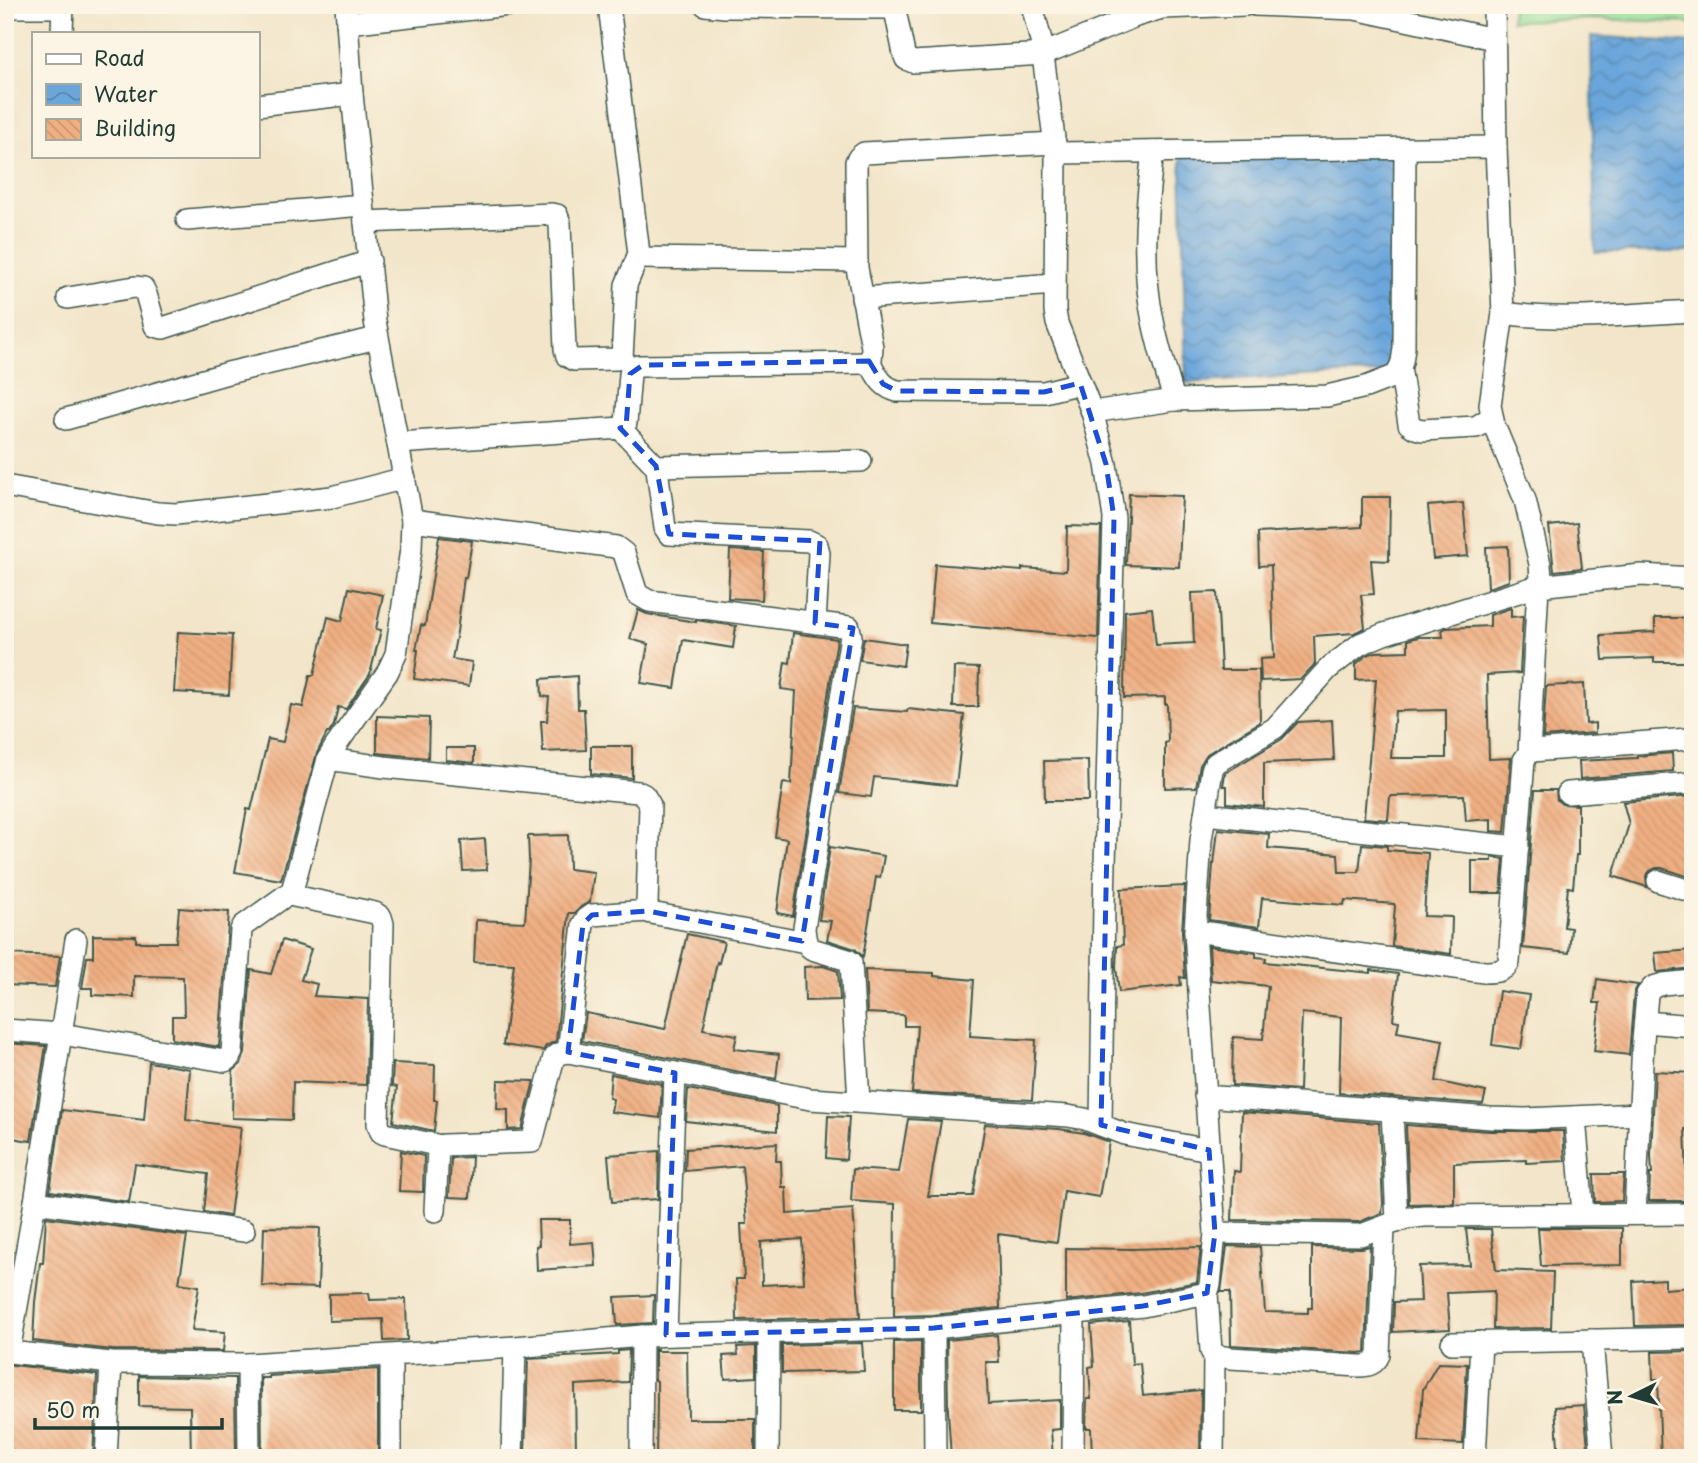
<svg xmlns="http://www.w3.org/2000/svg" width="1698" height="1463" font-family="'Playpen Sans',sans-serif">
<defs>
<pattern id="park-crowns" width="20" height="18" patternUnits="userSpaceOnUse" patternTransform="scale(1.75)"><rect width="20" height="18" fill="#97df99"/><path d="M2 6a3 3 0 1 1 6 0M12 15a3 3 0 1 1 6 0" fill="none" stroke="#82c084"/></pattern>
<pattern id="water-waves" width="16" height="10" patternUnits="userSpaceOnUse" patternTransform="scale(1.75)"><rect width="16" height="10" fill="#6ba6db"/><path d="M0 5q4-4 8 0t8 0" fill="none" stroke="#5788b2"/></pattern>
<pattern id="building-back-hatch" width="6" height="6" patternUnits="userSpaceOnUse" patternTransform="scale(1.75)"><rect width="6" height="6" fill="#f0af82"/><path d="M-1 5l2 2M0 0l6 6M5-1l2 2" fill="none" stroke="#cd9771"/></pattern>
</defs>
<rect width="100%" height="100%" fill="#fcf5e5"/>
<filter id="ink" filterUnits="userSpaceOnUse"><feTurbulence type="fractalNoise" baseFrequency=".0143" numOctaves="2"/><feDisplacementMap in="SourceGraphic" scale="14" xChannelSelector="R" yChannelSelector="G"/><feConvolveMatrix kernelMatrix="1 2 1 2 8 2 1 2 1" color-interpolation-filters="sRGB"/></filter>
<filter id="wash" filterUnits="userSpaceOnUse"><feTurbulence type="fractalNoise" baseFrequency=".00686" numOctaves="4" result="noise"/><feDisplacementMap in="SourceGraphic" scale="28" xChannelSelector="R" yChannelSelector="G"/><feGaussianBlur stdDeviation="1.57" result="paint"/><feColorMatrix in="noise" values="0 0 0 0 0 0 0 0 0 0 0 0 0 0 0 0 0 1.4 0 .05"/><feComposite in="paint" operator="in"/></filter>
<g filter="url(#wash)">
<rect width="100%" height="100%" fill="#f2e5c9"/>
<polygon fill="url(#park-crowns)" stroke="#5b8e66" stroke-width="2" points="1512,5 1693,5 1693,23 1597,19 1511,21"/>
<g fill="url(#water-waves)" stroke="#457288" stroke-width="2">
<polygon points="1591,36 1693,43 1693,252 1595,252"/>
<polygon points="1397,150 1394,373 1337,374 1186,383 1181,155"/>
</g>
<g id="blocks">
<g fill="url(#building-back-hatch)" fill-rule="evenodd">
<polygon points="1129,494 1182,496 1179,567 1126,565"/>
<polygon points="1362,497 1390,497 1389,561 1371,560 1374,594 1361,595 1365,628 1354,633 1314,636 1315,664 1301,679 1261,681 1260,659 1274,658 1271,565 1259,566 1258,533 1362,527"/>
<polygon points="1463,503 1468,556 1433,559 1428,506"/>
<polygon points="1577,523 1582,568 1554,571 1549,526"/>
<polygon points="1067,526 1101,527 1098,638 930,623 935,564 1022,571 1022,568 1066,571"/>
<polygon points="439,537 472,541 466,578 464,577 457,632 452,659 472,662 469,686 414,679 418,650 416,650 421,625 425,626"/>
<polygon points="1508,546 1509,581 1488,588 1486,547"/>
<polygon points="730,550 764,552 762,600 728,598"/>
<polygon points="349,588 383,595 376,629 381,630 370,674 346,709 338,707 334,725 329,733 327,733 317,753 281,880 235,872 247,809 251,810 268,739 283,742 291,705 303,707 310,675 314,675 328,617 342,621"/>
<polygon points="1217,592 1221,670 1259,670 1260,722 1207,754 1200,765 1196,787 1165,788 1165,743 1168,742 1167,704 1165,704 1165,697 1124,698 1125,611 1152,608 1156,645 1194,643 1192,593"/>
<path d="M 1511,608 L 1511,617 L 1523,616 L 1520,673 L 1487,675 L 1489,759 L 1511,758 L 1505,832 L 1491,831 L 1491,819 L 1466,821 L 1464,795 L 1390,796 L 1388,820 L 1364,818 L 1376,679 L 1356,680 L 1356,664 L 1367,655 L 1376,652 L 1408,651 L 1408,640 L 1418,637 L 1443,637 L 1442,630 L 1446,628 L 1490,626 L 1490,615 ZM 1446,710 L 1446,758 L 1391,758 L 1395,711 Z"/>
<polygon points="638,610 647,614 696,622 696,620 736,626 733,648 683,640 675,688 641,683 648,644 630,639"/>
<polygon points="1655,618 1693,618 1693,662 1654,662 1654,658 1603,660 1601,635 1655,632"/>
<polygon points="178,632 232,635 229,695 174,692"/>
<polygon points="793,633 837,639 793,916 777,913 787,839 775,837 783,783 791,784 796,691 781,689 785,662 790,663"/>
<polygon points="864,638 906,644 903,666 860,660"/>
<polygon points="954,667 979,668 978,707 953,707"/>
<polygon points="577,676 578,709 584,709 586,750 543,752 541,721 547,721 549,697 542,696 541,679"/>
<polygon points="1584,684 1586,724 1595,723 1595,733 1543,737 1546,686"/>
<polygon points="853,708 907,712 908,709 964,715 956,786 874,777 871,797 839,793"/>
<polygon points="377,716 429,718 428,758 377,753"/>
<polygon points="1332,720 1334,760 1264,763 1264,807 1227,803 1227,786 1223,786 1225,773 1282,739 1298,722"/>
<polygon points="591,746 632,746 632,778 591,774"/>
<polygon points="446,748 474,748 474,763 446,760"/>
<polygon points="1672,753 1673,771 1580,779 1579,761 1637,758 1637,756"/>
<polygon points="1088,760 1089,801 1045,801 1044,761"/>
<polygon points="1535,790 1556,790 1557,800 1562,804 1578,805 1578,855 1576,855 1573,888 1568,887 1564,927 1571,928 1569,953 1523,948"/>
<polygon points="1693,796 1693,878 1662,868 1656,868 1650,871 1646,876 1647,887 1613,876 1629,824 1623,802"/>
<polygon points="1218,829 1269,834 1268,848 1338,854 1339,872 1359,872 1362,844 1387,846 1387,850 1428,853 1424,916 1452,917 1451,954 1392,946 1395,906 1394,904 1345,900 1344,905 1262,898 1259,927 1209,920 1213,864 1214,864"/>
<polygon points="568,835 569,869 594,872 590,902 582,906 575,913 569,913 556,1041 546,1046 543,1051 503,1045 514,964 474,962 476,920 525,922 529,859 528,836"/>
<polygon points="485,839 487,870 463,871 461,841"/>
<polygon points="830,847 884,856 880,878 876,877 863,957 855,949 827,940 831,921 819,920"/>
<polygon points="1492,857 1504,859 1501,893 1472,893 1472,861 1492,861"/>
<polygon points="1185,886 1182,932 1185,978 1180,977 1181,985 1119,992 1116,967 1117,946 1123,945 1121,889"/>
<polygon points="179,908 229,912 219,1047 172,1039 172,1016 184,1016 183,977 134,976 134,997 92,995 92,988 82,988 87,957 93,957 93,935 136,936 136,942 176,942"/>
<polygon points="687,934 724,942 719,963 717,962 703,1029 737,1035 734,1049 779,1054 776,1079 582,1041 586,1013 665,1029"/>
<polygon points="282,940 311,949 301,980 317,984 314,996 368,999 366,1085 293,1082 292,1120 232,1118 233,1071 241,1064 245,1053 251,970 271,974"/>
<polygon points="1209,946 1256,953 1256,957 1266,958 1265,962 1371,973 1371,970 1398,974 1393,1020 1399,1021 1397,1032 1443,1040 1436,1081 1486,1092 1483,1104 1339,1093 1341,1017 1302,1013 1299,1090 1232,1085 1233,1037 1263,1039 1268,986 1211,980"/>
<polygon points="1693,950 1693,968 1657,972 1655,953"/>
<polygon points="5,954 60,956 55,987 5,985"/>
<polygon points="823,966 838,971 840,1000 805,1001 804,967"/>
<polygon points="865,970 934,973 934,976 974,980 970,1036 1036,1040 1032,1100 912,1093 917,1026 904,1026 904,1015 867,1013"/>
<polygon points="1597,979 1638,985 1634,993 1629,1055 1594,1051 1600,1003 1594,1003"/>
<polygon points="1499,991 1529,995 1521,1049 1492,1045"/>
<polygon points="5,1043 46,1046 31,1141 5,1137 11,1098 5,1097"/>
<polygon points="149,1062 190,1069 186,1120 241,1127 230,1216 204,1212 208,1174 135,1164 129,1202 50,1191 62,1110 144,1120"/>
<polygon points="393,1063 435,1065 434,1100 437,1100 434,1131 393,1122 397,1087 392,1086"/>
<polygon points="1655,1071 1693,1073 1693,1129 1685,1129 1687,1177 1690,1177 1690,1199 1684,1199 1684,1201 1649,1201 1650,1174 1652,1174 1651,1155"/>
<polygon points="611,1074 662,1084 660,1118 611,1112 613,1099 609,1098"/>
<polygon points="498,1080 534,1081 522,1129 508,1130 508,1110 497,1109"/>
<polygon points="688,1089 777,1106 777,1131 686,1121"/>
<polygon points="1242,1112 1379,1123 1383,1204 1382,1213 1359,1222 1232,1220 1234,1171 1240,1172"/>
<polygon points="828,1116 849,1117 846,1160 826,1158"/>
<polygon points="908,1119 941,1121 928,1196 973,1196 985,1124 1059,1129 1084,1133 1109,1142 1099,1197 1064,1191 1057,1242 998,1234 1000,1308 933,1315 894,1316 895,1204 851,1201 853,1169 899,1172"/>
<polygon points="1406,1125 1490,1131 1563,1131 1565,1161 1526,1163 1526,1160 1454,1163 1454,1203 1409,1204"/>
<path d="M 777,1143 L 776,1161 L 781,1161 L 782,1187 L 786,1187 L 787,1214 L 853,1209 L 855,1234 L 854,1234 L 860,1317 L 737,1320 L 736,1279 L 744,1279 L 741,1224 L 747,1224 L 742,1166 L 685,1171 L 686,1149 ZM 802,1239 L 804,1283 L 762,1285 L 761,1242 Z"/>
<polygon points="401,1151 424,1156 423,1192 399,1191"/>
<polygon points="659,1151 658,1199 612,1202 608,1155"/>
<polygon points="472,1157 470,1198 449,1197 451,1158"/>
<polygon points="1594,1174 1624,1174 1622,1201 1595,1202"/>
<polygon points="46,1217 187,1236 179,1283 199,1286 192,1330 225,1332 223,1351 112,1350 33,1341 35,1302 40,1263 43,1263"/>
<polygon points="538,1220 570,1220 570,1244 594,1242 596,1266 537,1270 536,1246 539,1245"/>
<polygon points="264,1227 320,1228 318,1288 262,1286"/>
<polygon points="1538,1228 1622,1228 1622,1265 1541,1266"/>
<polygon points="1466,1229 1491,1229 1496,1270 1553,1272 1551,1328 1493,1329 1494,1291 1447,1293 1450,1329 1393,1332 1394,1302 1421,1301 1419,1266 1470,1265"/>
<polygon points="1227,1246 1260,1247 1265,1312 1308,1313 1308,1308 1312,1308 1312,1247 1361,1248 1370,1246 1366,1352 1359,1353 1231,1345 1230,1292 1221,1292"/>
<polygon points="1201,1247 1197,1282 1141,1293 1066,1301 1066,1248 1132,1249"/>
<polygon points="1665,1279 1665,1289 1693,1287 1693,1325 1635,1326 1633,1281"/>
<polygon points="369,1293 370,1300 406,1299 407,1340 384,1341 383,1319 329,1321 329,1294"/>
<polygon points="654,1295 653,1323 617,1325 615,1297"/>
<polygon points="1129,1321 1132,1364 1140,1363 1143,1396 1201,1390 1200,1458 1092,1458 1091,1428 1086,1428 1087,1399 1091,1399 1089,1367 1094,1366 1091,1325"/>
<polygon points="997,1335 999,1362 986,1362 988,1404 1060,1400 1060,1429 1051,1430 1053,1458 951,1458 948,1410 947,1340"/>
<polygon points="921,1341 921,1410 894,1410 894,1342"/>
<polygon points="862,1343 864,1371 782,1373 782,1345"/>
<polygon points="756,1346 756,1377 725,1379 723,1356 738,1355 737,1347"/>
<polygon points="655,1349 657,1349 657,1351 687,1351 688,1419 755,1419 755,1458 656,1458 657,1401 657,1381 655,1380"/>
<polygon points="629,1350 628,1382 575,1385 576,1453 525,1454 528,1359 618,1354 618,1351"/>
<polygon points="1693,1351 1693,1458 1661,1458 1658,1379 1653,1379 1652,1352"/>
<polygon points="1438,1363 1467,1364 1463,1444 1419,1442 1423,1389"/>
<polygon points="5,1364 97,1375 93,1458 5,1458"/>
<polygon points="378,1369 378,1458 262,1458 261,1378 269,1378 269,1376"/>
<polygon points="139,1376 235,1378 236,1458 191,1458 190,1407 139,1406"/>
<polygon points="1584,1405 1589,1458 1559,1458 1555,1407"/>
</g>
</g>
</g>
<g filter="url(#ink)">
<use href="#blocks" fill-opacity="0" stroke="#3f564a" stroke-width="2"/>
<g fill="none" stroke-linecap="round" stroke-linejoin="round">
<g stroke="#3f564a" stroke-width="24">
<g id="street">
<polyline points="705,5 725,7 884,8 891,5"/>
<polyline points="894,5 904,54 906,59 913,62 1043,54 1136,16 1162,8 1245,5"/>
<polyline points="1032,5 1041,41 1056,153 1055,311 1057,323 1092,412 1106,464 1114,518 1104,903 1101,1125"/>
<polyline points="1255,5 1355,9 1494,39"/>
<polyline points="5,7 63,7"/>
<polyline points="347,23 509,5"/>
<polyline points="62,33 63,5"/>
<polyline points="257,105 352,94"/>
<path d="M 1153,152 C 1146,208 1141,265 1153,321 C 1158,347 1167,374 1174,400 L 1327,396 L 1366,387 L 1397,375 L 1402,362 L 1404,348 L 1405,148"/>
<polyline points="1056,153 1496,147"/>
<polyline points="187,220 363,205"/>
<polyline points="365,222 552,214 557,215 560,223 565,349 567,356 574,360 617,359 622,358 626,285 639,254 609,5"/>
<polyline points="637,258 857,261"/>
<polyline points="68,298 135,287 143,288 146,294 155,326 163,328 370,261"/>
<polyline points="862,298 1055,284"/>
<path d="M 1503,313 C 1566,322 1630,314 1693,311"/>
<path d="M 869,361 C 877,375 881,387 897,391 L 1044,392 L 1080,383"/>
<polyline points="1400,367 1409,424 1415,428 1422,430 1476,427 1492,417"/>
<polyline points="1092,412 1174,400"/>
<polyline points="66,419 228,373 377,338"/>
<polyline points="620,428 654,464 657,469 665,528 669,534 809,541 817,545 819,553 815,623"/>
<polyline points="398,443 622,428 626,423 630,374 632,369 638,366 866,363 871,360 872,347 857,268 856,162 859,157 864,153 1055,143"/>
<polyline points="656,466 861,461"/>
<polyline points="5,486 158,513 176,514 332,497 405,478"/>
<path d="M 412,520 L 616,547 L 624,553 L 637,594 L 649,601 L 849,627 L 851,636 L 804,928 C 805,937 805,944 812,949 L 848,960 L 851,962 L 859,1102"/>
<polyline points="1529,753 1538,586 1641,575 1693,578"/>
<polyline points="328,759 384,767 638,792 644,795 650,805 647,905 648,911 651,913 806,942"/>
<polyline points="1568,793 1693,783"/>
<polyline points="1205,814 1518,847"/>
<polyline points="1658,881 1693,892"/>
<polyline points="289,895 375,913 381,917 383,924 378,1124 381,1132 385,1134 441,1146"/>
<path d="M 1195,931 L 1484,972 C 1495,972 1504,972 1509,962 L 1524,760 L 1529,753 L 1532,751 L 1688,739 L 1693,736"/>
<polyline points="1645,1022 1693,1026"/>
<polyline points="5,1030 61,1034 76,940"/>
<polyline points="568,1052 583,924 588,917 592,915 648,911"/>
<polyline points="1205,1096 1491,1118 1525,1119 1640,1114"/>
<polyline points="1392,1110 1397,1222"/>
<polyline points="1575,1117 1583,1214"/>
<polyline points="35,1202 244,1231"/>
<polyline points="435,1211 438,1148 444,1145 532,1142 554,1057 558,1054 568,1052 810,1099 1068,1116 1085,1119 1124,1134 1209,1150"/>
<polyline points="1635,1214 1643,1041 1647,994 1653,987 1663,984 1693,981"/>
<polyline points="1215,1233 1361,1235 1406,1218 1424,1216 1693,1214"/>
<path d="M 1207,1293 L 1211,1351 L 1214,1355 L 1230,1358 L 1359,1366 C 1369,1366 1375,1364 1379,1355 L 1384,1227"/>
<polyline points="934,1328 935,1458"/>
<polyline points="666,1335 675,1073"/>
<polyline points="1592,1340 1602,1458"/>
<polyline points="1452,1343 1693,1338"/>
<polyline points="111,1363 248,1364 515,1347 642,1336 934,1328 1143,1306 1207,1293 1210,1285 1215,1233 1195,931 1201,840 1212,770 1215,764 1222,759 1275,728 1328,669 1360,644 1384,634 1538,586 1541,579 1540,564 1525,500 1494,425 1490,405 1503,313 1496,147 1494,5"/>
<polyline points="248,1364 249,1458"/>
<polyline points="106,1458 111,1363 9,1352 35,1202 61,1034 225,1061 229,1058 232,1052 241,930 243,926 292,891 328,759 335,747 387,673 396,654 411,549 412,520 375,321 352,94 346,5"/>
<polyline points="391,1458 391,1356"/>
<polyline points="512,1458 515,1347"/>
<polyline points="641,1458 642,1336"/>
<polyline points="768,1458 769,1332"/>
<polyline points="1073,1458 1074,1313"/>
<polyline points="1213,1458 1214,1355"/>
<polyline points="1475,1458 1481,1342"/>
</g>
</g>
<use href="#street" stroke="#fff" stroke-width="21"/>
</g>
</g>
<path fill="none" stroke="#1d4ed8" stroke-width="5" stroke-dasharray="14 9" stroke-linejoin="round" d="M 869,361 L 883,384 L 897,391 L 1044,392 L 1080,383 L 1106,464 L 1114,518 L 1101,1125 L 1209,1150 L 1215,1233 L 1207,1293 L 1143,1306 L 934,1328 L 666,1335 L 675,1073 L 568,1052 L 583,924 L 592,915 L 648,911 L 802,941 L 853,628 L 815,623 L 820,541 L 669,534 L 656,466 L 620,428 L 626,427 L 630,374 L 643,365 Z"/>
<rect width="1698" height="1463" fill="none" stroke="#fcf5e5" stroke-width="28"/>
<rect x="32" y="32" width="228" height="126" fill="#fcf5e5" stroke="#a4ab9e" stroke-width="2"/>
<rect x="46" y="54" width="35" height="10" fill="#ffffff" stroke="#a4ab9e" stroke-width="2"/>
<text x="94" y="66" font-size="21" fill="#1f3d34">Road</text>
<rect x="46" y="84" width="35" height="21" fill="url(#water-waves)" stroke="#a4ab9e" stroke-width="2"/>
<text x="94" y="102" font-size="21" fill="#1f3d34">Water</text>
<rect x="46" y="119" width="35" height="21" fill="url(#building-back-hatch)" stroke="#a4ab9e" stroke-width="2"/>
<text x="94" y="136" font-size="21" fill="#1f3d34">Building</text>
<g transform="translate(1632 1396) rotate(265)" stroke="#fcf5e5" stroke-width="5" paint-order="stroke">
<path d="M0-5L12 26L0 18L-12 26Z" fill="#1f3d34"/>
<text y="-10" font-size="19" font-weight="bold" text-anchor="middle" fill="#1f3d34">N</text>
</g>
<path d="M35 1418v10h187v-10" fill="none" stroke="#1f3d34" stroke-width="3.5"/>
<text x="46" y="1418" font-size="21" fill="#1f3d34" stroke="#fcf5e5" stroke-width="5" paint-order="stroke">50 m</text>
</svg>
